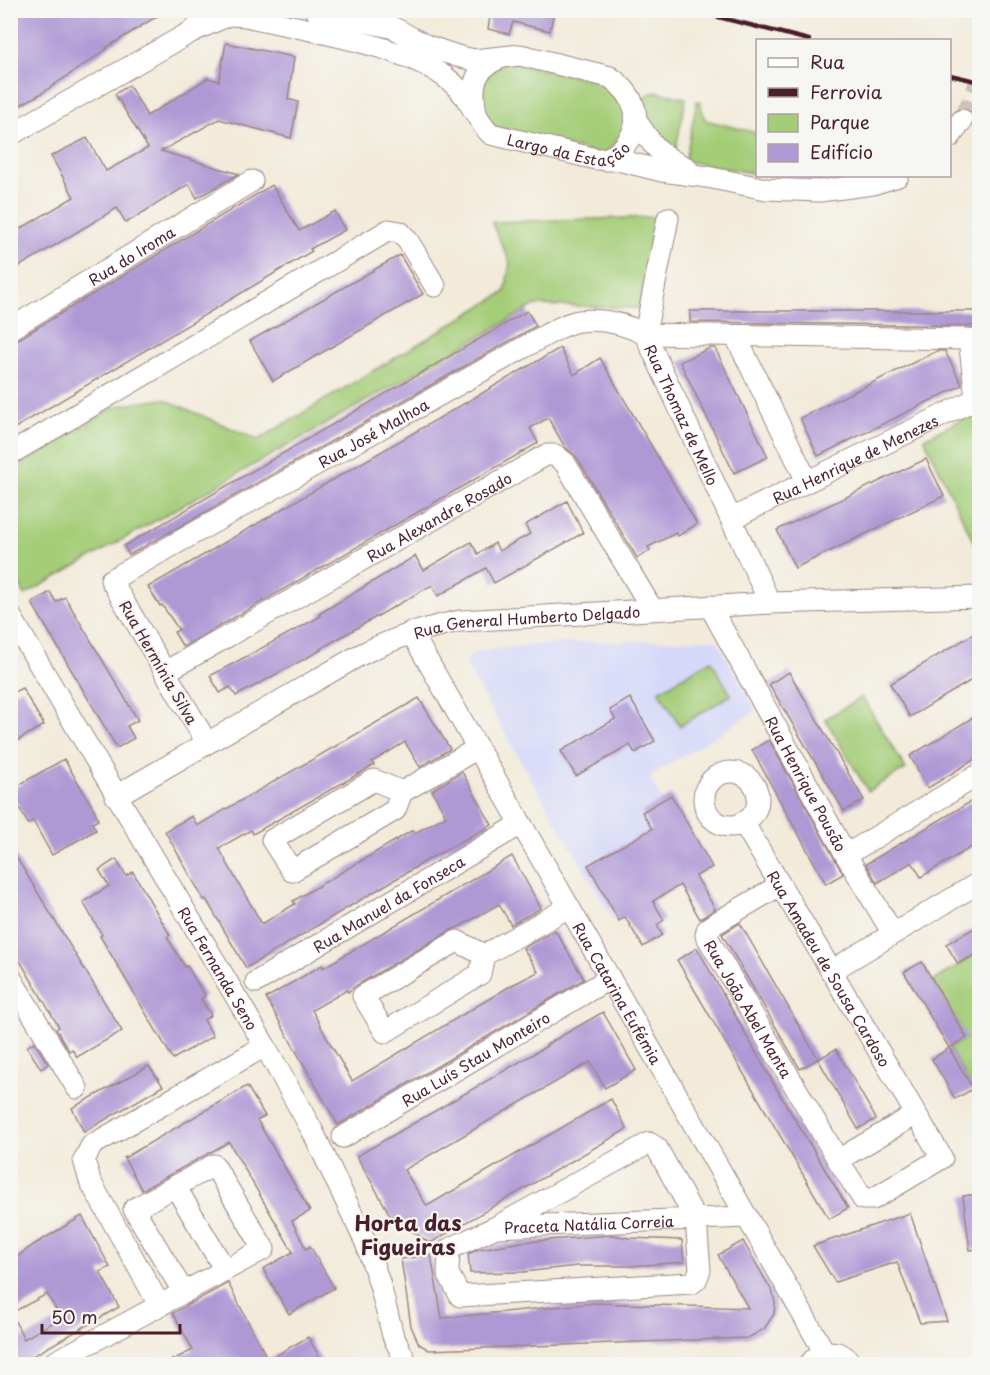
<svg xmlns="http://www.w3.org/2000/svg" width="990" height="1375" font-family="'Playpen Sans',sans-serif">
<rect width="100%" height="100%" fill="#f6f6f2"/>
<filter id="ink" filterUnits="userSpaceOnUse"><feTurbulence type="fractalNoise" baseFrequency=".0167" numOctaves="2"/><feDisplacementMap in="SourceGraphic" scale="12" xChannelSelector="R" yChannelSelector="G"/><feConvolveMatrix kernelMatrix="1 2 1 2 8 2 1 2 1" color-interpolation-filters="sRGB"/></filter>
<filter id="wash" filterUnits="userSpaceOnUse"><feTurbulence type="fractalNoise" baseFrequency=".008" numOctaves="4" result="noise"/><feDisplacementMap in="SourceGraphic" scale="24" xChannelSelector="R" yChannelSelector="G"/><feGaussianBlur stdDeviation="1.35" result="paint"/><feColorMatrix in="noise" values="0 0 0 0 0 0 0 0 0 0 0 0 0 0 0 0 0 1.4 0 .05"/><feComposite in="paint" operator="in"/></filter>
<g filter="url(#wash)">
<rect width="100%" height="100%" fill="#f2ebda"/>
<polygon fill="#d5d8f9" points="712,639 717,641 754,707 754,712 649,777 662,800 671,795 712,867 615,923 467,668 468,657 478,651 533,645 594,642"/>
<g fill="#a4cd78" stroke="#777652" stroke-width="1.5">
<polygon points="506,62 606,82 627,106 628,131 603,155 496,129 482,114 483,76"/>
<polygon points="657,92 686,98 674,158 651,138 641,101 648,94"/>
<polygon points="697,101 700,102 705,120 757,133 757,174 685,161"/>
<polygon points="658,217 639,308 535,305 25,595 11,569 10,472 115,406 164,399 258,440 505,292 510,262 491,222"/>
<polygon points="979,411 979,553 924,438"/>
<polygon points="711,660 731,695 680,726 659,691"/>
<polygon points="862,697 906,769 868,791 825,719"/>
<polygon points="979,952 979,1100 949,1048 966,1038 933,981"/>
</g>
<g id="blocks">
<g fill="#af99d5" fill-rule="evenodd">
<polygon points="10,10 167,10 106,48 107,49 42,93 10,111"/>
<polygon points="491,10 554,10 550,31 513,22 509,34 488,29"/>
<polygon points="226,43 294,57 288,99 298,102 291,138 219,119 161,151 239,174 197,198 189,184 126,223 117,208 10,272 10,235 74,197 51,156 87,138 106,171 148,148 115,94 129,85 147,116 208,78 219,81"/>
<polygon points="272,185 299,231 335,211 345,230 310,249 312,251 10,431 10,342 17,340"/>
<polygon points="400,255 423,294 273,381 250,341"/>
<polygon points="527,311 536,326 129,555 124,546"/>
<polygon points="690,311 979,311 979,326 690,322"/>
<polygon points="560,348 574,375 600,358 697,524 678,536 676,533 648,547 650,551 637,558 576,456 565,447 548,418 530,428 538,443 183,647 174,632 179,630 162,605 160,606 148,587"/>
<polygon points="710,348 715,348 768,457 734,473 680,362"/>
<polygon points="937,351 945,351 962,385 818,456 800,418"/>
<polygon points="926,459 944,496 795,568 777,530"/>
<polygon points="567,501 583,533 494,583 486,568 438,596 432,585 320,649 321,650 236,696 230,687 220,693 210,676 321,616 319,614 415,556 424,570 471,542 478,554 495,543 499,551 530,534 525,525"/>
<polygon points="50,592 56,602 65,597 138,720 127,726 134,738 117,748 32,603"/>
<polygon points="980,630 980,675 910,717 890,684"/>
<polygon points="789,672 864,800 844,811 769,684"/>
<polygon points="22,688 44,725 10,745 10,694"/>
<polygon points="419,698 450,749 420,767 405,742 372,762 374,765 253,834 251,830 219,848 237,881 262,924 295,904 293,901 413,830 415,833 446,816 432,790 462,772 492,825 436,855 246,968 206,899 204,900 165,831 192,816 197,826"/>
<polygon points="630,698 655,741 635,753 630,745 576,776 561,751 615,719 610,710"/>
<polygon points="980,713 980,756 928,788 910,756"/>
<polygon points="769,740 843,874 826,884 752,750"/>
<polygon points="64,759 95,811 98,820 92,823 96,830 52,855 33,821 28,824 10,790"/>
<polygon points="671,795 712,867 696,876 715,909 700,919 680,885 653,901 664,920 657,925 662,935 643,947 625,917 619,921 588,865 652,829 642,812"/>
<polygon points="980,796 980,842 921,877 912,862 877,883 866,864"/>
<polygon points="10,847 122,1031 77,1057 72,1049 69,1051 56,1029 59,1027 10,944"/>
<polygon points="512,856 541,908 511,925 499,904 457,928 451,930 357,985 348,992 347,990 312,1010 327,1038 352,1081 512,985 538,972 523,948 555,930 584,979 338,1125 266,998 322,965 323,968"/>
<polygon points="116,859 126,876 133,872 170,935 167,937 185,967 187,966 205,996 201,999 211,1015 204,1020 213,1036 173,1059 100,936 102,935 83,902 109,886 99,870"/>
<polygon points="740,923 818,1059 800,1069 722,934"/>
<polygon points="980,925 980,952 958,964 946,944"/>
<polygon points="697,948 775,1086 848,1208 829,1219 677,960"/>
<polygon points="922,962 967,1038 949,1048 904,972"/>
<polygon points="603,1012 636,1070 605,1088 590,1062 404,1170 427,1206 611,1099 627,1129 432,1242 428,1242 390,1215 357,1156 547,1046 546,1045"/>
<polygon points="34,1042 48,1064 41,1069 27,1047"/>
<polygon points="949,1048 973,1089 955,1099 932,1059"/>
<polygon points="836,1049 876,1119 858,1129 818,1059"/>
<polygon points="149,1066 163,1086 84,1132 72,1108"/>
<polygon points="247,1086 265,1116 257,1120 310,1211 292,1221 306,1249 310,1246 334,1288 289,1314 263,1269 293,1252 229,1142 142,1190 124,1158"/>
<polygon points="980,1194 980,1249 970,1250 963,1196"/>
<polygon points="910,1213 947,1321 920,1323 897,1262 835,1282 813,1246"/>
<path d="M 82,1216 L 110,1267 L 100,1272 L 119,1307 L 17,1365 L 10,1365 L 10,1262 L 35,1244 ZM 47,1294 L 61,1318 L 24,1339 L 11,1313 Z"/>
<polygon points="612,1235 629,1238 682,1240 684,1262 631,1266 577,1266 523,1272 470,1273 468,1254 479,1249 522,1242"/>
<polygon points="743,1241 773,1293 775,1303 774,1314 764,1329 748,1338 429,1350 419,1344 411,1326 401,1259 431,1255 442,1318 595,1303 748,1308 718,1255"/>
<polygon points="228,1283 268,1360 308,1337 324,1365 162,1365 193,1350 173,1313"/>
</g>
</g>
</g>
<g filter="url(#ink)">
<use href="#blocks" fill-opacity="0" stroke="#9e8582" stroke-width="1.5"/>
<g fill="none" stroke-linecap="round" stroke-linejoin="round">
<polyline stroke="#d0c2b7" stroke-width="21" stroke-dasharray="21 10" stroke-linecap="butt" points="962,120 970,106 980,82"/>
<g stroke="#9e8582" stroke-width="23">
<g id="minor">
<polyline points="979,10 979,12"/>
<path id="s1" d="M 191,32 L 229,15 L 246,16 C 301,29 401,44 445,77 C 455,84 464,94 470,104 C 477,115 481,125 491,134 L 596,159 C 608,160 617,155 625,145 C 646,120 634,94 610,77 L 520,55 L 474,60 L 457,56 L 427,46 L 394,28 L 315,10"/>
<path d="M 476,113 C 471,86 473,69 500,58"/>
<path d="M 635,118 C 649,142 661,157 687,168"/>
<polyline points="10,135 191,32 201,23"/>
<polyline points="950,137 962,120"/>
<polyline points="605,160 618,160 662,171 707,177 766,189 820,191 873,184 898,176"/>
<path id="s2" d="M 668,218 L 645,334 L 770,603"/>
<path id="s3" d="M 10,329 L 252,181"/>
<polyline points="736,337 807,481"/>
<polyline points="10,454 389,230 400,232 408,241 435,286"/>
<path id="s4" d="M 731,519 L 980,397"/>
<path id="s5" d="M 710,606 L 846,855 L 980,774"/>
<path id="s6" d="M 10,615 L 265,1046 L 312,1130 L 366,1243 L 380,1285 L 393,1336 L 407,1364"/>
<path id="s7" d="M 411,632 L 825,1353"/>
<path id="s8" d="M 165,672 L 546,455 L 555,455 L 565,463 L 652,609"/>
<path id="s9" d="M 207,743 L 111,580 L 544,336 C 554,331 568,322 579,321 C 602,318 625,324 645,334 L 969,339 L 976,398"/>
<circle cx="731" cy="799" r="27"/>
<polyline points="402,792 395,810 292,871 272,840 374,780 402,792 478,748"/>
<path id="s10" d="M 116,796 L 358,656 C 391,639 424,628 460,621 L 770,603 L 980,597"/>
<path id="s11" d="M 743,822 L 916,1114"/>
<polyline points="846,855 892,932"/>
<path id="s12" d="M 780,885 L 711,926 L 707,930 L 706,935 L 838,1160"/>
<polyline points="484,955 480,974 385,1032 363,996 457,941 484,955 569,907"/>
<polyline points="831,971 980,882"/>
<polyline points="10,977 77,1088"/>
<path id="s13" d="M 256,982 L 521,824"/>
<polygon points="916,1114 942,1158 873,1199 863,1199 838,1160"/>
<path id="s14" d="M 343,1137 L 610,978"/>
<polyline points="175,1186 225,1270"/>
<path id="s15" d="M 496,1227 L 449,1249 L 448,1273 L 460,1296 L 692,1283 L 696,1280 L 700,1270 L 696,1220 L 657,1148 L 649,1143 L 496,1227 L 747,1217"/>
<polyline points="160,1306 90,1181 84,1160 92,1145 265,1046"/>
<polyline points="51,1364 264,1249 214,1165 134,1209 184,1293"/>
<path d="M 810,1364 C 820,1350 841,1347 851,1364"/>
</g>
</g>
<use href="#minor" stroke="#fff" stroke-width="21"/>
<g stroke="#4a1f2b" stroke-width="4.5">
<polyline points="691,10 809,40"/>
<polyline points="950,75 980,82"/>
</g>
</g>
</g>
<g text-anchor="middle" dominant-baseline="central" stroke-width="4.5" stroke-linejoin="round" paint-order="stroke">
<g font-size="15" fill="#4a1f2b" stroke="#f6f6f2">
<text stroke="none"><textPath href="#s1" startOffset="422">Largo da Estação</textPath></text>
<text stroke="none"><textPath href="#s3" startOffset="142">Rua do Iroma</textPath></text>
<text stroke="none"><textPath href="#s2" startOffset="207">Rua Thomaz de Mello</textPath></text>
<text stroke="none"><textPath href="#s9" startOffset="490">Rua José Malhoa</textPath></text>
<text stroke="none"><textPath href="#s4" startOffset="138">Rua Henrique de Menezes</textPath></text>
<text stroke="none"><textPath href="#s8" startOffset="315">Rua Alexandre Rosado</textPath></text>
<text stroke="none"><textPath href="#s10" startOffset="454">Rua General Humberto Delgado</textPath></text>
<text transform="translate(159 662) rotate(60)">Rua Hermínia Silva</text>
<text stroke="none"><textPath href="#s5" startOffset="202">Rua Henrique Pousão</textPath></text>
<text stroke="none"><textPath href="#s13" startOffset="154">Rua Manuel da Fonseca</textPath></text>
<text stroke="none"><textPath href="#s6" startOffset="410">Rua Fernanda Seno</textPath></text>
<text stroke="none"><textPath href="#s11" startOffset="170">Rua Amadeu de Sousa Cardoso</textPath></text>
<text stroke="none"><textPath href="#s7" startOffset="416">Rua Catarina Eufémia</textPath></text>
<text stroke="none"><textPath href="#s12" startOffset="176">Rua João Abel Manta</textPath></text>
<text stroke="none"><textPath href="#s14" startOffset="154">Rua Luís Stau Monteiro</textPath></text>
<text stroke="none"><textPath href="#s15" startOffset="759">Praceta Natália Correia</textPath></text>
</g>
<g font-size="21" font-weight="bold" fill="#4a1f2b" stroke="#f6f6f2">
<text x="408" y="1222">Horta das<tspan x="408" dy="24">Figueiras</tspan></text>
</g>
</g>
<rect width="990" height="1375" fill="none" stroke="#f6f6f2" stroke-width="36"/>
<rect x="756" y="39" width="195" height="138" fill="#f6f6f2" stroke="#b1a0a2" stroke-width="1.5"/>
<rect x="768" y="58" width="30" height="9" fill="#ffffff" stroke="#b1a0a2" stroke-width="1.5"/>
<text x="810" y="69" font-size="18" fill="#4a1f2b">Rua</text>
<rect x="768" y="88" width="30" height="9" fill="#4a1f2b" stroke="#b1a0a2" stroke-width="1.5"/>
<text x="810" y="99" font-size="18" fill="#4a1f2b">Ferrovia</text>
<rect x="768" y="114" width="30" height="18" fill="#a4cd78" stroke="#b1a0a2" stroke-width="1.5"/>
<text x="810" y="129" font-size="18" fill="#4a1f2b">Parque</text>
<rect x="768" y="144" width="30" height="18" fill="#af99d5" stroke="#b1a0a2" stroke-width="1.5"/>
<text x="810" y="159" font-size="18" fill="#4a1f2b">Edifício</text>
<path d="M42 1324v9h138v-9" fill="none" stroke="#4a1f2b" stroke-width="3"/>
<text x="51" y="1324" font-size="18" fill="#4a1f2b" stroke="#f6f6f2" stroke-width="4.5" paint-order="stroke">50 m</text>
</svg>
